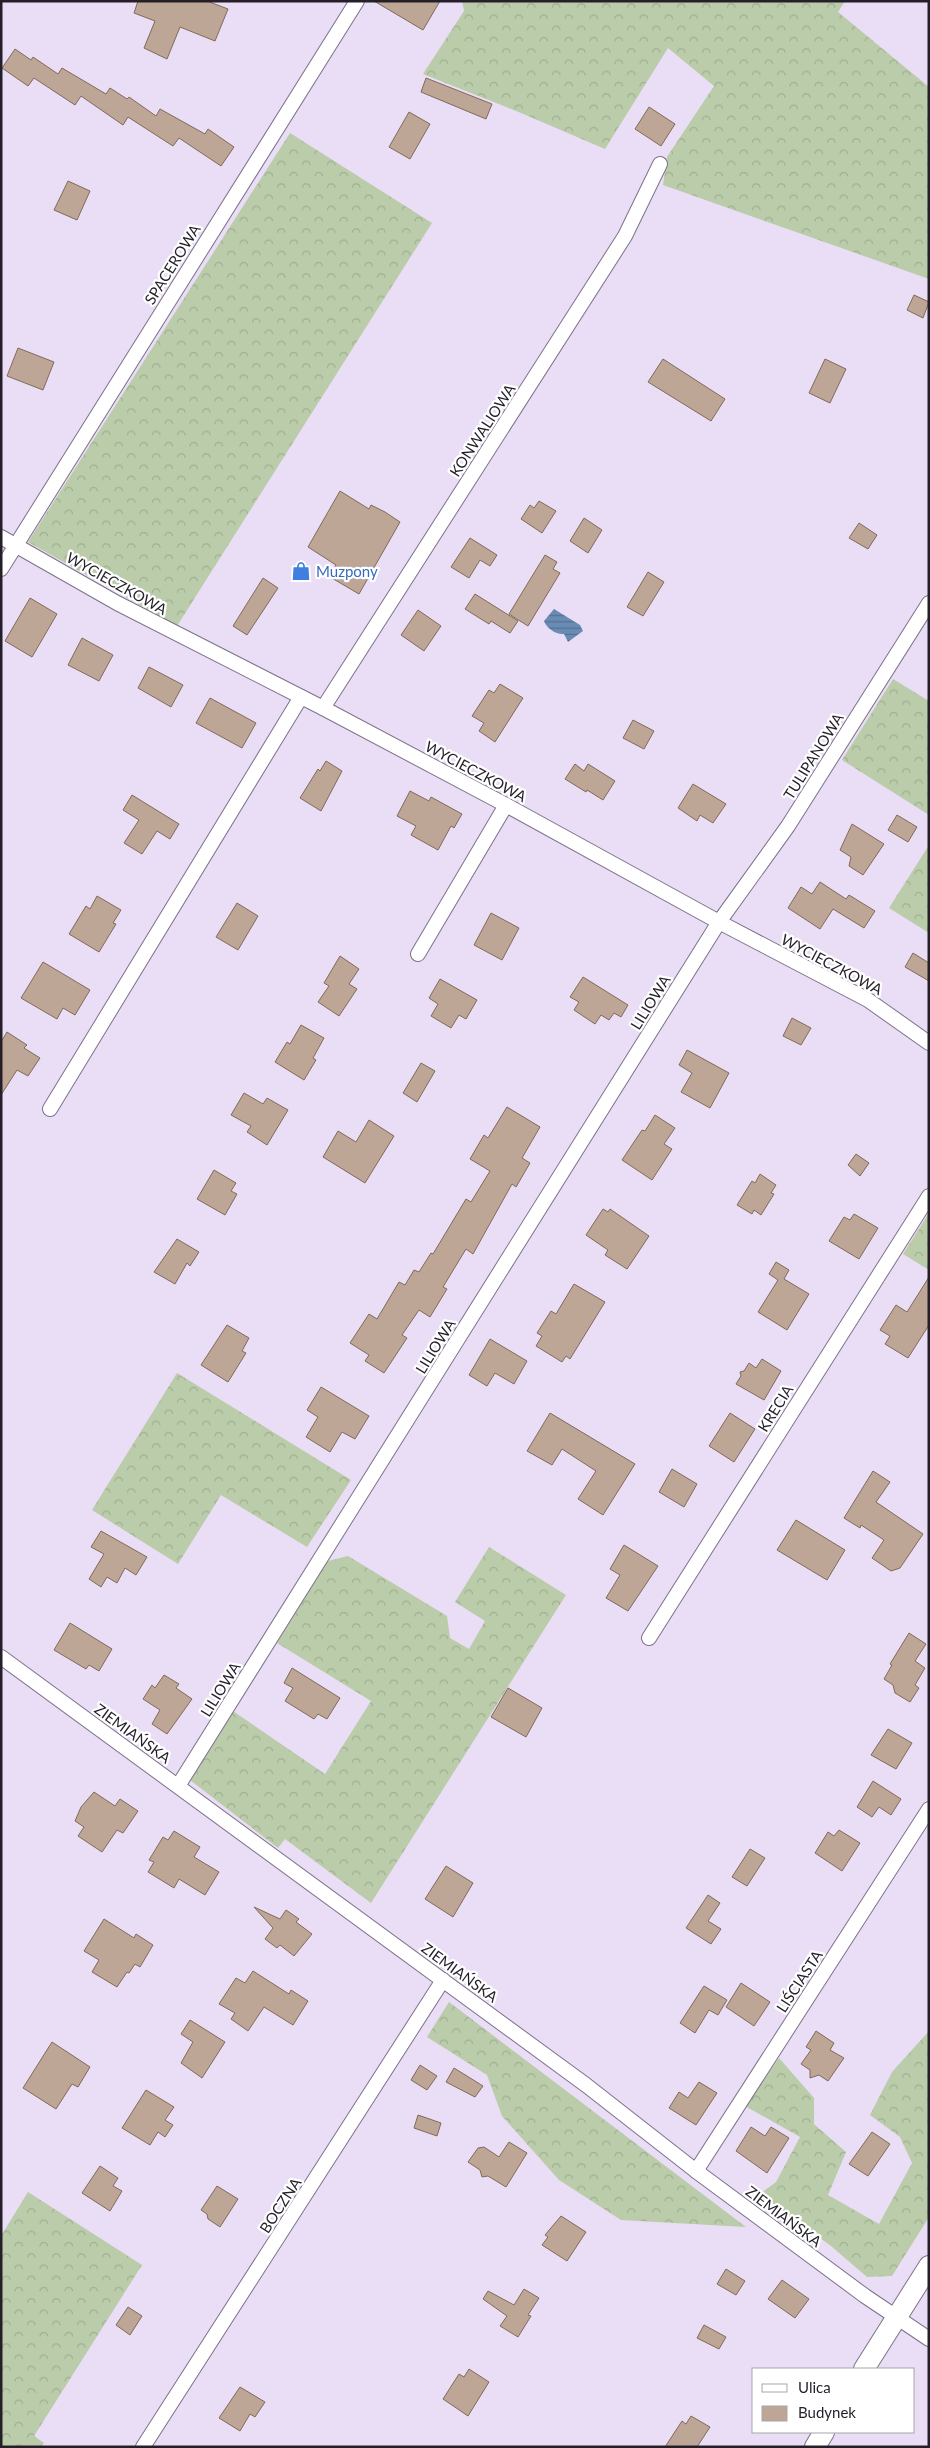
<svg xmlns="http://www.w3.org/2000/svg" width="930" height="2448" font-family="Lato,sans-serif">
<defs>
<pattern id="forest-crowns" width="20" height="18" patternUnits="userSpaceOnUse" patternTransform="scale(1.25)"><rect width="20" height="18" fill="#bacca9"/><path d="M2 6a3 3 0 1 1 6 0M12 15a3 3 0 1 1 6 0" fill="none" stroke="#a0af91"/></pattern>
<pattern id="water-rules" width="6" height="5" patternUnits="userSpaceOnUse" patternTransform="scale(1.25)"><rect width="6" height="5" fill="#698bb4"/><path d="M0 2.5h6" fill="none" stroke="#567192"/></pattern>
</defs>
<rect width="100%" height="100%" fill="#eaddf6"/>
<g fill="url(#forest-crowns)">
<polygon points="462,1 845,1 838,12 929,87 929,279 663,185 667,157 714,86 668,48 605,149 521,113 423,74 464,11"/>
<polygon points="290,133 432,223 177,626 28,542"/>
<polygon points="893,679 929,701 929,815 842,760"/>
<polygon points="929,845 929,933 889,908"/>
<polygon points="929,1213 929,1270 903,1254"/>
<polygon points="177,1373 351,1480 307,1547 221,1495 178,1564 92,1510"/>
<polygon points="489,1547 566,1595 371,1903 285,1839 278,1848 190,1780 233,1711 325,1774 371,1701 277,1643 328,1561 348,1556 447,1616 450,1638 469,1649 485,1621 455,1602"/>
<polygon points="449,2002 746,2227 621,2220 559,2180 502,2116 487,2075 427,2037"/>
<polygon points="929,2031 929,2217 892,2276 867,2277 831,2246 760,2194 776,2182 800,2137 745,2106 779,2058 814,2098 814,2124 846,2152 828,2195 879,2224 912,2163 900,2137 870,2115 892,2072"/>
<polygon points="28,2192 142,2265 34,2436 44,2443 41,2447 1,2447 1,2236"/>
</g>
<path fill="url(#water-rules)" d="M 554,609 L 580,625 L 583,631 L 568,642 L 564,634 C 557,635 547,629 544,621 Z"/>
<g fill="#bea696" stroke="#806a5b">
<polygon points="138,1 207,1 228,9 215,41 180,27 167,59 144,48 155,21 134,13"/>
<polygon points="374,1 440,1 423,30"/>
<polygon points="15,49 31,60 33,57 58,74 62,68 106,94 110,88 127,99 129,97 156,116 160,109 205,134 208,129 234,147 221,166 179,138 173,146 128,117 123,125 81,96 75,105 34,78 28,86 2,68"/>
<polygon points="426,78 492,104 486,119 421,92"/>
<polygon points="649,107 675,124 661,146 635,129"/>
<polygon points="409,112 430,124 410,159 389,147"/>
<polygon points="68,181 90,191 77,220 54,210"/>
<polygon points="914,295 929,302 923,318 907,310"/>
<polygon points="18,348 54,362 43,390 7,376"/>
<polygon points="663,359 725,399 711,421 648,382"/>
<polygon points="825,359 846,369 830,403 809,393"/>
<polygon points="340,491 369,509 371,505 385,512 400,522 359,594 330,577 336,565 308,547"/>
<polygon points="539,501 556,511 542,533 521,519 530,505 534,508"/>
<polygon points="584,518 602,530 588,553 570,541"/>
<polygon points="859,523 877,535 868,549 849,538"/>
<polygon points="470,538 497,555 490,566 480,560 469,578 451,567"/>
<polygon points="545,555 557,562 553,569 560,573 528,626 509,614"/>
<polygon points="648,572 664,582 643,616 627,607"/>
<polygon points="263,578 278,588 247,635 233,626"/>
<polygon points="475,594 518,621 510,633 491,621 489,624 465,609"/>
<polygon points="30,598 57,614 32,657 5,641"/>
<polygon points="418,610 441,626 424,651 401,635"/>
<polygon points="82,638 113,655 99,681 68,665"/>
<polygon points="149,667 183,685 171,707 138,688"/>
<polygon points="500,684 523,698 495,742 479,731 484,723 472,716 489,690 494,693"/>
<polygon points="210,698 256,723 242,748 196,723"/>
<polygon points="633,720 654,731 644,749 623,738"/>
<polygon points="326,761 342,771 321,811 300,798 318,769 320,771"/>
<polygon points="575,764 584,771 588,764 615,781 603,800 587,790 586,792 565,779"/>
<polygon points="693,784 726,804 713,823 700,815 697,821 678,808"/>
<polygon points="410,791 429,801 431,797 462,814 454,828 451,826 438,850 411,835 416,826 397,816"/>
<polygon points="132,795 179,824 170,839 157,831 142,854 124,843 139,820 123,810"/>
<polygon points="897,815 917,827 908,842 888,830"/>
<polygon points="852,824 884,844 863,875 849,866 851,857 840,850"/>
<polygon points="820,882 846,899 849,895 875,911 864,928 833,909 820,929 788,908 801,887 812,894"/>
<polygon points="97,896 121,910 113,923 116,924 99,952 69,934 86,906 90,909"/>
<polygon points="237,903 258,916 238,950 216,937"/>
<polygon points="491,913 519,928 502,960 474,945"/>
<polygon points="913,953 929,963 929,981 905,967"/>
<polygon points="340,956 359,969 349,984 357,989 339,1016 318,1002 329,986 324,983"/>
<polygon points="43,962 90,990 75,1015 63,1008 57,1019 21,998"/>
<polygon points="583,977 628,1005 621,1017 614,1013 609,1020 601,1015 595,1024 574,1010 579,1002 570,997"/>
<polygon points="440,979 477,1000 466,1019 459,1015 451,1028 431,1016 438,1004 429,998"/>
<polygon points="792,1018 811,1028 801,1045 783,1036"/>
<polygon points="301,1025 324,1038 313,1058 316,1060 304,1080 275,1062 287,1042 290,1044"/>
<polygon points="7,1032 27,1045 24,1048 40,1058 28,1076 17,1070 1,1095 1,1042"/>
<polygon points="687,1050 729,1073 710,1108 681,1092 692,1073 679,1065"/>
<polygon points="421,1063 435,1071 417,1102 403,1093"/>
<polygon points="244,1093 263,1104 267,1098 288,1110 267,1145 247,1132 251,1126 231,1115"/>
<polygon points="507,1107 540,1127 522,1158 530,1163 516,1187 512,1184 473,1254 466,1249 443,1287 447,1289 430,1317 419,1310 402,1335 407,1338 384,1373 365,1361 369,1355 350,1343 369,1314 377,1319 399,1282 405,1285 414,1270 419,1272 431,1253 433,1254 466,1199 471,1202 490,1171 470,1159 484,1135 488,1138"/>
<polygon points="655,1115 675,1128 664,1144 672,1149 652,1180 622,1160 642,1130 645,1131"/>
<polygon points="369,1120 394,1136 365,1183 323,1157 338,1131 356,1142"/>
<polygon points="856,1154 869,1163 860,1176 848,1165"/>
<polygon points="214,1170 236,1183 231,1191 237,1194 225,1215 197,1199"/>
<polygon points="760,1174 776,1185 771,1193 774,1194 761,1215 754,1210 752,1214 737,1205 752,1181 755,1183"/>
<polygon points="603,1209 608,1212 610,1209 649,1236 627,1269 605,1255 608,1250 586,1235"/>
<polygon points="854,1214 878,1228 859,1259 829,1241 844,1217 850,1220"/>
<polygon points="177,1239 199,1252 190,1266 187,1263 175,1284 154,1272"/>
<polygon points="776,1262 789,1270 784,1279 809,1294 787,1330 758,1312 778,1280 769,1274"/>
<polygon points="929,1277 929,1325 908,1358 885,1344 890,1336 880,1330 896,1305 907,1312"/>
<polygon points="574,1284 605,1302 570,1359 566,1356 562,1362 536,1346 542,1336 537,1333 551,1311 556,1314"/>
<polygon points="227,1325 249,1338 242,1351 246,1353 228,1382 201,1365"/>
<polygon points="490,1339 527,1361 514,1384 495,1373 487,1386 469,1375"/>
<polygon points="762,1359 781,1371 764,1400 736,1384 741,1376 740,1372 744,1371 749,1363 756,1368"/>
<polygon points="321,1387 369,1416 355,1439 342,1432 330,1452 306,1437 318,1417 307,1410"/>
<polygon points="550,1413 635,1464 603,1515 578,1499 596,1471 562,1449 552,1465 527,1451"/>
<polygon points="730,1413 755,1429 734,1462 709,1446"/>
<polygon points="672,1469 697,1484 684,1507 659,1492"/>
<polygon points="873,1471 890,1482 876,1502 923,1534 900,1568 891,1571 872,1558 884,1540 861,1525 860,1528 844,1518"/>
<polygon points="796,1520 845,1550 827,1580 777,1550"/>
<polygon points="101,1531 147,1557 136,1575 125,1568 117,1583 107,1577 101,1587 89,1579 104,1554 91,1547"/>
<polygon points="624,1545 658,1566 628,1611 606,1598 620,1575 610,1569"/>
<polygon points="70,1623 112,1649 99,1671 89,1665 86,1669 54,1650"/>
<polygon points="909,1633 926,1644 915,1661 925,1668 915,1685 919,1688 910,1702 895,1693 893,1685 884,1679 892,1665 890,1664"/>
<polygon points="292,1668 340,1698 327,1719 318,1714 314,1719 285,1701 293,1688 284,1683"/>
<polygon points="164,1675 179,1684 176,1688 192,1699 167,1734 152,1724 160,1710 143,1699 152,1685 155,1688"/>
<polygon points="508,1688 542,1708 526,1737 491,1717"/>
<polygon points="888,1729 912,1743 896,1769 871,1755"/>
<polygon points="873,1781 901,1799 891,1815 879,1807 872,1817 857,1807"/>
<polygon points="94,1792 115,1806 120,1799 138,1811 123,1833 117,1830 102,1852 78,1836 84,1827 75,1821 81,1807"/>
<polygon points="839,1830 860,1843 842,1871 815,1853 828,1832 834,1836"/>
<polygon points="174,1831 200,1847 194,1857 219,1872 205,1895 179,1879 174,1888 148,1872 154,1862 149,1860 163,1837 168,1840"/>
<polygon points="750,1849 765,1858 747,1886 732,1877"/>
<polygon points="446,1866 473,1883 453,1917 425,1899"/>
<polygon points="708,1895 720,1903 708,1921 721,1929 711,1944 686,1928"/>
<polygon points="254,1907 280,1919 286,1910 299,1919 296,1922 312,1934 294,1956 280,1945 277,1948 265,1939 273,1928"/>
<polygon points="104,1919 134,1938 136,1934 153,1945 140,1967 135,1964 129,1973 127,1972 117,1987 92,1972 99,1960 84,1951"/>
<polygon points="253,1971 289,1994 291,1990 308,2001 293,2025 264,2007 248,2031 231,2019 235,2013 219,2004 236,1978 245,1983"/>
<polygon points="741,1983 770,2002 754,2026 726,2007"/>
<polygon points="704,1986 727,2000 718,2015 709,2010 695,2033 680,2023"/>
<polygon points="190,2020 225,2042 202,2078 181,2063 193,2042 181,2034"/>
<polygon points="816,2031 834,2043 830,2050 844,2058 828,2081 819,2075 810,2078 810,2070 801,2064 811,2050 806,2047"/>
<polygon points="52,2042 90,2067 78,2087 72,2084 56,2109 23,2088"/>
<polygon points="420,2065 437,2076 427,2090 411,2080"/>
<polygon points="454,2068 483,2086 475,2097 446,2082"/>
<polygon points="699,2082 717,2093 696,2125 669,2108 679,2092 688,2098"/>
<polygon points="146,2090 174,2107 165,2120 173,2125 165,2137 158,2132 150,2145 122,2128"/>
<polygon points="418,2115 441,2123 437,2136 414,2128"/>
<polygon points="751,2127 765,2136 771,2127 789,2138 767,2173 736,2151"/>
<polygon points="872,2132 890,2144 868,2176 849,2164"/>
<polygon points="509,2142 527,2153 506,2187 488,2176 482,2177 480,2170 468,2162 478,2148 484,2147 499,2157"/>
<polygon points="100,2166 118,2178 113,2186 122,2191 110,2211 82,2193"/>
<polygon points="217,2186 238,2199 220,2227 208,2219 207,2214 201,2210"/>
<polygon points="561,2216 586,2232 567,2261 542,2245 548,2237 545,2235"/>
<polygon points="726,2269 745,2281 736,2295 717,2284"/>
<polygon points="782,2280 809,2299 795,2318 768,2299"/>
<polygon points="524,2289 539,2298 528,2315 531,2316 518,2337 500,2326 507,2316 483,2299 488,2291 514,2305"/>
<polygon points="128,2307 142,2316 130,2335 116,2325"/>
<polygon points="704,2325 726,2337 719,2349 697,2338"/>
<polygon points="469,2369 489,2382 468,2416 443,2399 459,2374 464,2377"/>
<polygon points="240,2387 265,2402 255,2417 250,2414 240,2431 219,2418"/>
<polygon points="691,2416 710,2427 697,2447 665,2447 682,2421 686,2424"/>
</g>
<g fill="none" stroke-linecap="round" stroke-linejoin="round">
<g stroke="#7d7288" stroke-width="16">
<g id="minor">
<polyline points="1,537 117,603 323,708 506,805 719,922 868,1000 929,1043"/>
<polyline points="1,569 357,1"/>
<polyline points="323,708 625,236 660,164"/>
<polyline points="418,954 506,805"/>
<polyline points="50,1109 301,697"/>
<polyline points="649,1638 929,1196"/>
<polyline points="1,1657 586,2085 696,2171 865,2296 929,2339"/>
<polyline points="178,1786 719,922 788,826 929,603"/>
<polyline points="696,2171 929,1809"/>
<polyline points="143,2447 443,1980"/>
</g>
</g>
<g stroke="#7d7288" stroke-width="22">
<g id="secondary">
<polyline points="864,2369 929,2266"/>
<polyline points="815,2447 824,2432"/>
</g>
</g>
<use href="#minor" stroke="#fff" stroke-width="14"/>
<use href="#secondary" stroke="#fff" stroke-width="20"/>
</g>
<defs>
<g id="shop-bare" transform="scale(1.5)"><path d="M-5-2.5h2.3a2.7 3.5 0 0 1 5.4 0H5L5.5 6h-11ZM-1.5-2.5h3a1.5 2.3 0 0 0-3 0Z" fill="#3f7fe0" stroke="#fff" stroke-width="2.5" paint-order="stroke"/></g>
</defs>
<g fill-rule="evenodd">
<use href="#shop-bare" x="301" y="571"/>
</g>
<g text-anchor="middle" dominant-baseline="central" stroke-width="4.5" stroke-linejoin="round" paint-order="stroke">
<g font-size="15" fill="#241f28" stroke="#fff">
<text transform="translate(172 264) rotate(-58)">SPACEROWA</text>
<text transform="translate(482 430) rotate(-57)">KONWALIOWA</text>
<text transform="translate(117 583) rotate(29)">WYCIECZKOWA</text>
<text transform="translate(813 756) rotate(-58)">TULIPANOWA</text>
<text transform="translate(476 771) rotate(28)">WYCIECZKOWA</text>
<text transform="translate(832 964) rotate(28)">WYCIECZKOWA</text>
<text transform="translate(650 1002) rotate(-58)">LILIOWA</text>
<text transform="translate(435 1346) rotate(-58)">LILIOWA</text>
<text transform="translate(775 1408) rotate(-58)">KRECIA</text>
<text transform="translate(220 1689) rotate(-58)">LILIOWA</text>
<text transform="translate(133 1733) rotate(36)">ZIEMIAŃSKA</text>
<text transform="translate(460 1972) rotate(36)">ZIEMIAŃSKA</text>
<text transform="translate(799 1981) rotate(-57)">LIŚCIASTA</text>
<text transform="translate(280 2205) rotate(-57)">BOCZNA</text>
<text transform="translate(784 2216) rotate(37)">ZIEMIAŃSKA</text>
</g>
<g font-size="15" fill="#366cbe" stroke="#fff" text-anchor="start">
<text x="316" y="571">Muzpony</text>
</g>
</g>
<rect width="930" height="2448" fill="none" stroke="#241f28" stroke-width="5"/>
<rect x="752" y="2368" width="162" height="65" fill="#ffffff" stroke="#a7a5a9"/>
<rect x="762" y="2384" width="25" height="8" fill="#ffffff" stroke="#a7a5a9"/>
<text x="798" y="2393" font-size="15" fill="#241f28">Ulica</text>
<rect x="762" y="2406" width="25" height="15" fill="#bea696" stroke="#a7a5a9"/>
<text x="798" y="2418" font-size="15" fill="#241f28">Budynek</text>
</svg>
